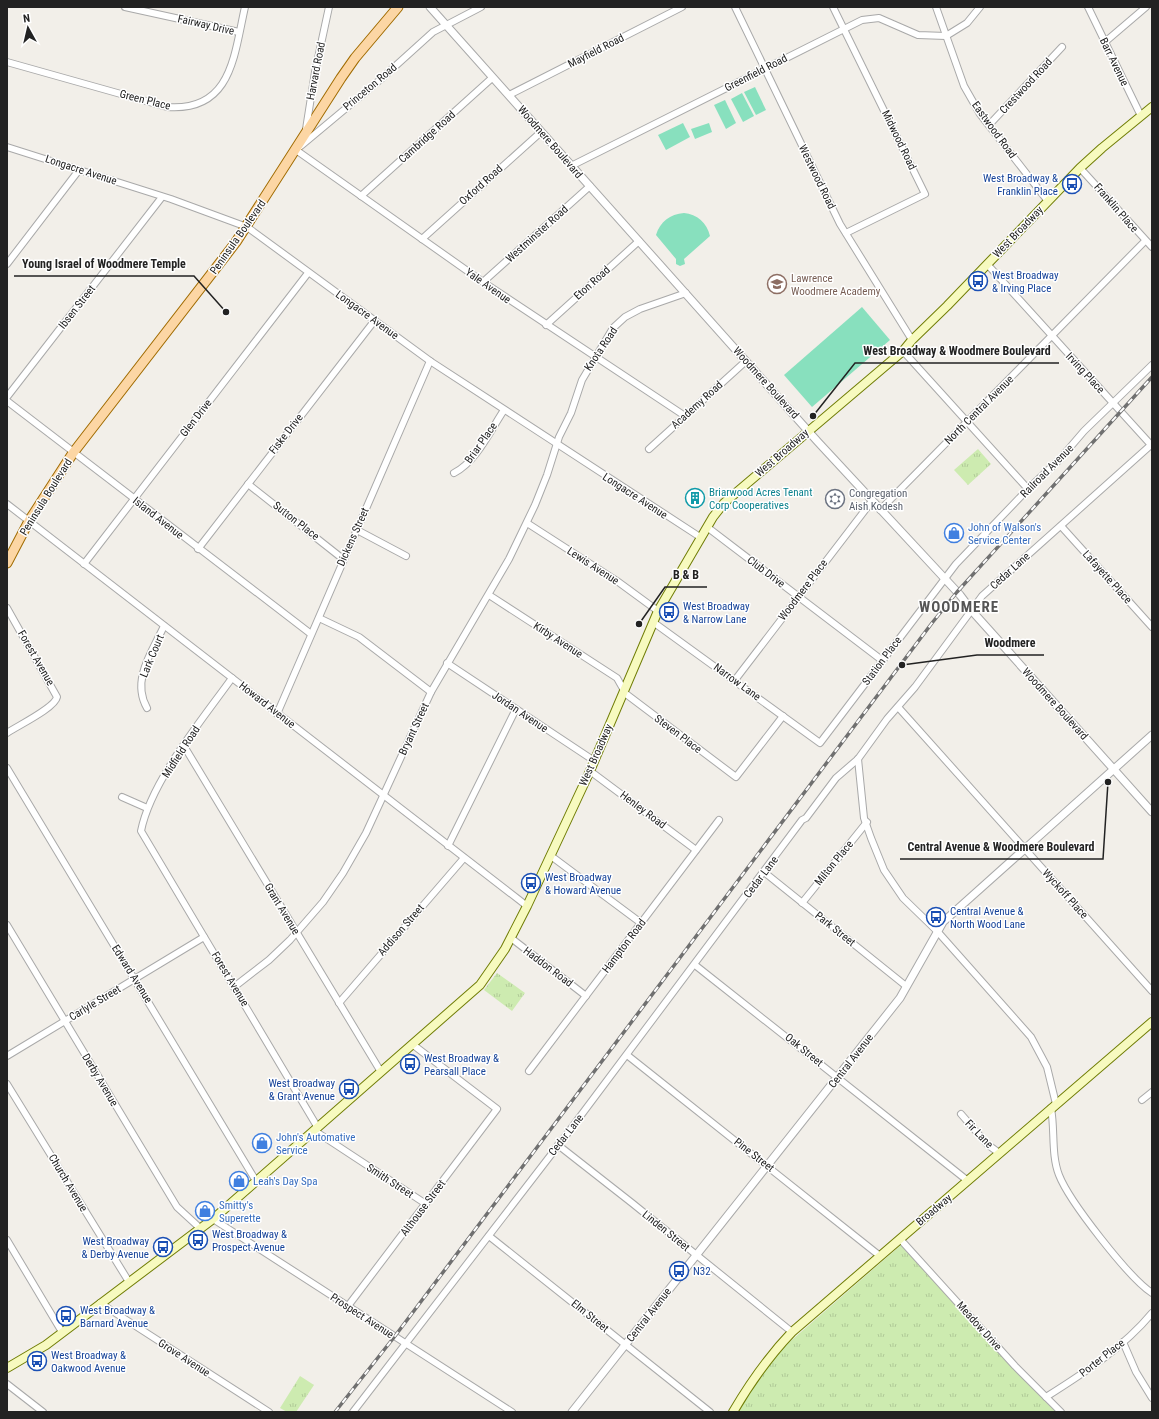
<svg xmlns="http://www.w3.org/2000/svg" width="1159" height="1419" font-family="'Roboto Condensed',sans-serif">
<defs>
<pattern id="grass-tufts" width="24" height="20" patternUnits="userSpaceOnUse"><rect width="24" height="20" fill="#cdebb0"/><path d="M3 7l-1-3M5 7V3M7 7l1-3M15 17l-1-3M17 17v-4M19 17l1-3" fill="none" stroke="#b0c997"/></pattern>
</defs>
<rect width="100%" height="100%" fill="#f2efe9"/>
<g fill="url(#grass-tufts)">
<polygon points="978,449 991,464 968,485 954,470"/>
<polygon points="497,973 525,993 512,1011 484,990"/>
<polygon points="901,1245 1057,1412 736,1412 757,1377 778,1352"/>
<polygon points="300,1376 314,1385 296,1412 287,1412 280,1408"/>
</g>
<g fill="#88e0be">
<polygon points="755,87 766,110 756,115 744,92"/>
<polygon points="742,93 754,116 743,122 731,99"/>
<polygon points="725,100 736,123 726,129 714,105"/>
<polygon points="683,123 690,137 666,150 658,135"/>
<polygon points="709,123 712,132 695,139 691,129"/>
<path d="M 684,213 C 697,214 707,223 710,236 L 684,259 L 685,264 L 680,266 L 676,264 L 676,259 L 656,235 C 660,222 670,214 684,213 Z"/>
<polygon points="862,307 890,340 812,407 784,375"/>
</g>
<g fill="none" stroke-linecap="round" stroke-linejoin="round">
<g stroke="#a9a9a9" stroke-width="8">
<g id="minor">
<polyline points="125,7 239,32"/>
<polyline points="481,7 433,32 381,79 296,150 483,282 685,416"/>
<polyline points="735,7 840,224 912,340"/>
<polyline points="833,7 925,194 846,233"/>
<polyline points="936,7 964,86 980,114 1047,200"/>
<polyline points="1088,7 1141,116"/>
<polyline points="1105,42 1146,7"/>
<path d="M 7,62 L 167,107 C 232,112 234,55 245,7"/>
<polyline points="509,95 682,7"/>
<polyline points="989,125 1062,47"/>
<polyline points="306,129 315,72 329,7"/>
<polyline points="7,147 171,199 247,227 430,361 700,537"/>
<polyline points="571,166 862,20 879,18 918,35 946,36 967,23 980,7"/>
<polyline points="1080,168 1152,247"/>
<polyline points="361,196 492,78"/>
<polyline points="422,239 541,132"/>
<polyline points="7,264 79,170"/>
<polyline points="987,264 1152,446"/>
<polyline points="483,282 590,186"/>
<polyline points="546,325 639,241"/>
<polyline points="903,351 1028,489"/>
<polyline points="7,397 162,197"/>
<polyline points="7,401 311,634"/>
<polyline points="649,449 746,361"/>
<path d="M 454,473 C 477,461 490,431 504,410"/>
<polyline points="248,484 343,559"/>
<polyline points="7,504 527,906"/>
<polyline points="880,510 1145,241"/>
<polyline points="527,523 617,581 658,611"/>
<polyline points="1061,526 1152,627"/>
<polyline points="707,527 883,661"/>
<polyline points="357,530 406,556"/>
<polyline points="198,549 375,320"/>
<polyline points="84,564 308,273"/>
<polyline points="489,595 617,678 626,694 736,777 783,716"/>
<path d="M 7,608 L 57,697 C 55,708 17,726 7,733"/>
<polyline points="319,618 359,637 431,692"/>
<polyline points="653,622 820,743 956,564 1028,489 1060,459 1084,431 1152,365"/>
<polyline points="447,663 593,760"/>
<path d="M 232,678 C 202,720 151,781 141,831 L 318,1128"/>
<polyline points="735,680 872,501"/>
<polyline points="898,707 1152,991"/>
<path d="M 147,708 C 131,680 152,652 164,626"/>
<polyline points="277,714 430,361"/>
<polyline points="184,746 381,1072"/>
<polyline points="858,759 864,818 871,838 884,870 903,898 937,931 1031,1037 1047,1067 1056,1104"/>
<polyline points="7,768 256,1181"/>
<polyline points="590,771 696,850"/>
<polyline points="122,797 147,808"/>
<polyline points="448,846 516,709"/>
<polyline points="551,856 641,923"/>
<polyline points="764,872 906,986"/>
<polyline points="802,903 867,822"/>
<polyline points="7,925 177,1207 201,1229"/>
<polyline points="511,938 586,996"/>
<polyline points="695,965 968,1181"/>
<polyline points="234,987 269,960 290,940 323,902 343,873 366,833 431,692 509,559 535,505 547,475 559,437 571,413 582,380 613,328 625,317 640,309 686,293"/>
<polyline points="339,1003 464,858"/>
<polyline points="627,1055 880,1256"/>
<polyline points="7,1056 204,937"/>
<polyline points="529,1071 719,820"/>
<polyline points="7,1084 129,1282"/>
<polyline points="1142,1100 1152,1092"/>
<path d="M 1051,1108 C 1055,1129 1051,1155 1059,1175 C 1069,1201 1129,1278 1152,1293"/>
<polyline points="961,1114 987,1144 999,1153"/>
<polyline points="315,1131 426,1204"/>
<polyline points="558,1145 632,1203 792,1332"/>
<polyline points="213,1219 512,1412"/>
<polyline points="489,1236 710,1412"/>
<polyline points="900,1239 1015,1366 1061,1412"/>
<polyline points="7,1240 62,1332"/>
<polyline points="100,1303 269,1412"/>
<polyline points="348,1306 497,1109 412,1044"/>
<polyline points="1123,1342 1136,1372 1152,1398"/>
<polyline points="7,1384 43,1412"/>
<path d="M 1046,1397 C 1084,1373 1123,1348 1152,1313"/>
<polyline points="353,1412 567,1134 802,820 806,818 836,778 858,759 887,719 915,687 982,596 1152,444"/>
</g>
</g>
<g stroke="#a9a9a9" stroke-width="9">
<g id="tertiary">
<polyline points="430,7 818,442 960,595 972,611 1152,812"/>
<polyline points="572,1412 900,998 943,922 1152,735"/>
</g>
</g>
<g stroke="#707d05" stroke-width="10">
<g id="secondary">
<polyline points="7,1368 46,1345 213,1219 480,985 505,949 527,906 590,771 658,611 713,517 724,503 903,351 912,340 947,306 1080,168 1102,148 1152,107"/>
<path d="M 733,1412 C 750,1383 769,1356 792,1332 L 1152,1022"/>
</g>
</g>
<g stroke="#a06b00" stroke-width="11">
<polyline id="primary" points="7,563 29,521 73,453 236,242 341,78 355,58 398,7"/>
</g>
<use href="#minor" stroke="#fff" stroke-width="6"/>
<use href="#tertiary" stroke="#fff" stroke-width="7"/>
<use href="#secondary" stroke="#f7fabf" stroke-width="8"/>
<use href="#primary" stroke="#fcd6a4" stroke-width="9"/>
<g stroke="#707070" stroke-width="3.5">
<polyline id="rail" points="335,1412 395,1336 932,623 957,592 1152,377"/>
</g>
<use href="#rail" stroke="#fff" stroke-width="2" stroke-dasharray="6" stroke-linecap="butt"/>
</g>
<defs>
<g id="bus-ring" transform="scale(1)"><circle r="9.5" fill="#fff" stroke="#1a4fb4" stroke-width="1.5"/><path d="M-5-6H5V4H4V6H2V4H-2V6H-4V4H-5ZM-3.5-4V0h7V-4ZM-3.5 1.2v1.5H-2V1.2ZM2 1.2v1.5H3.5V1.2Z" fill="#1a4fb4"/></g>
<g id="school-ring" transform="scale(1)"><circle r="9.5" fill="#fff" stroke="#8d6e63" stroke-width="1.5"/><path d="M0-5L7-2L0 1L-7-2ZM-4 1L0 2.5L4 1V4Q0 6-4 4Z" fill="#8d6e63"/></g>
<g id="building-ring" transform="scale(1)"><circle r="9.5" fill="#fff" stroke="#0f9aa8" stroke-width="1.5"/><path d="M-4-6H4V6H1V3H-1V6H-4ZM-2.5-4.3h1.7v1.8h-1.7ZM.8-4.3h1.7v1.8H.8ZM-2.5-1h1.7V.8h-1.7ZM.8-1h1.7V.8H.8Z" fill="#0f9aa8"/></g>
<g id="synagogue-ring" transform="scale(1)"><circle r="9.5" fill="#fff" stroke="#6b7280" stroke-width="1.5"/><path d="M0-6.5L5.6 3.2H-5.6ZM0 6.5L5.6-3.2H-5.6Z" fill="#6b7280"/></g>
<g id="shop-ring" transform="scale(1)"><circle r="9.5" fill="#fff" stroke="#3f7fe0" stroke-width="1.5"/><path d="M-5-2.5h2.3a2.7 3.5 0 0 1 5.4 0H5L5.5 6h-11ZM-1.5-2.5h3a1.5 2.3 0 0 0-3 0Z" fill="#3f7fe0"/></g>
</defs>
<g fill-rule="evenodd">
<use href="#bus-ring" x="1072" y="184"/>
<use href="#bus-ring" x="978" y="281"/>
<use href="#school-ring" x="777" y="284"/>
<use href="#building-ring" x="695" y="498"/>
<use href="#synagogue-ring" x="835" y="499"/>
<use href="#shop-ring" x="954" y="533"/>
<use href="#bus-ring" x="669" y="612"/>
<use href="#bus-ring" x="531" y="883"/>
<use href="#bus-ring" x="936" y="917"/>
<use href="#bus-ring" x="410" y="1064"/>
<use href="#bus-ring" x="349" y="1089"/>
<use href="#shop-ring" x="262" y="1143"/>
<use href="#shop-ring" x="239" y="1181"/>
<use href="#shop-ring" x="205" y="1211"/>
<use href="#bus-ring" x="198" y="1240"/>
<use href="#bus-ring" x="163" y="1247"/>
<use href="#bus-ring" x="679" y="1271"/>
<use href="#bus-ring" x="66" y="1316"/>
<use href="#bus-ring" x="37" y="1361"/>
</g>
<g text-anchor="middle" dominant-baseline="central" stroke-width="3" stroke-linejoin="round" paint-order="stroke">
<g font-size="11" fill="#222" stroke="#fff">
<text transform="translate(206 25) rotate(13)">Fairway Drive</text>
<text transform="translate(596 51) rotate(-27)">Mayfield Road</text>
<text transform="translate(1114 62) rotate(64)">Barr Avenue</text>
<text transform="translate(316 71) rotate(-79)">Harvard Road</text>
<text transform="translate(756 73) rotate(-27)">Greenfield Road</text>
<text transform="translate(1026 86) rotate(-47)">Crestwood Road</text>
<text transform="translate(370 87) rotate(-40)">Princeton Road</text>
<text transform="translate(145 100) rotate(14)">Green Place</text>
<text transform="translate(994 130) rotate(54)">Eastwood Road</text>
<text transform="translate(427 137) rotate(-42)">Cambridge Road</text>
<text transform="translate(899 140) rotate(64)">Midwood Road</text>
<text transform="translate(550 142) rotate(49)">Woodmere Boulevard</text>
<text transform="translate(81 170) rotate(18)">Longacre Avenue</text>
<text transform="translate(817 177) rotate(64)">Westwood Road</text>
<text transform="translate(481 185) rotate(-42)">Oxford Road</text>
<text transform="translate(1116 208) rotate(49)">Franklin Place</text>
<text transform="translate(1018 232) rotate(-46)">West Broadway</text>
<text transform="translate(537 234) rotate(-42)">Westminster Road</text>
<text transform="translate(238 237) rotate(-55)">Peninsula Boulevard</text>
<text transform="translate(592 283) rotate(-42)">Eton Road</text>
<text transform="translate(488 286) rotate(35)">Yale Avenue</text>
<text transform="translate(77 307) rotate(-52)">Ibsen Street</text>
<text transform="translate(367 315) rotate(36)">Longacre Avenue</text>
<text transform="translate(601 349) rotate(-56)">Knota Road</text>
<text transform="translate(1085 373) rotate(47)">Irving Place</text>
<text transform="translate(766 383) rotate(48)">Woodmere Boulevard</text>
<text transform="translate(697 405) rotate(-42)">Academy Road</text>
<text transform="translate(979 410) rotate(-45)">North Central Avenue</text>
<text transform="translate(196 418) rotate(-52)">Glen Drive</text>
<text transform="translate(286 434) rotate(-52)">Fiske Drive</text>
<text transform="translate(481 443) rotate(-55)">Briar Place</text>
<text transform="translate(782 453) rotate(-41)">West Broadway</text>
<text transform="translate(1047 471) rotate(-45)">Railroad Avenue</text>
<text transform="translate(635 496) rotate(33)">Longacre Avenue</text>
<text transform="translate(46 497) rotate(-58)">Peninsula Boulevard</text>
<text transform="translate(158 518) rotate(38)">Island Avenue</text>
<text transform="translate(296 521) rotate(38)">Sutton Place</text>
<text transform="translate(353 537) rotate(-66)">Dickens Street</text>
<text transform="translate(593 566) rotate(33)">Lewis Avenue</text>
<text transform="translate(1010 571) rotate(-42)">Cedar Lane</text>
<text transform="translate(766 572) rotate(37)">Club Drive</text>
<text transform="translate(1107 577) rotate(48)">Lafayette Place</text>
<text transform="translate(803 590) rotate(-53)">Woodmere Place</text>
<text transform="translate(558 640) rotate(33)">Kirby Avenue</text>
<text transform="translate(152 656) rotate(-67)">Lark Court</text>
<text transform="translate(36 658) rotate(60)">Forest Avenue</text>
<text transform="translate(882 661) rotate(-53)">Station Place</text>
<text transform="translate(737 682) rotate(36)">Narrow Lane</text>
<text transform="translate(1055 704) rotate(48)">Woodmere Boulevard</text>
<text transform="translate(267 705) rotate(38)">Howard Avenue</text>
<text transform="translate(520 712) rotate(34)">Jordan Avenue</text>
<text transform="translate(414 729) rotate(-65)">Bryant Street</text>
<text transform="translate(678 734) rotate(37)">Steven Place</text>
<text transform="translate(181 752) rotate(-57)">Midfield Road</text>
<text transform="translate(596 755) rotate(-66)">West Broadway</text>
<text transform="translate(643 810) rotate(37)">Henley Road</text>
<text transform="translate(834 863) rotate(-51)">Milton Place</text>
<text transform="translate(761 877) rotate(-53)">Cedar Lane</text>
<text transform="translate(1065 894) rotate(48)">Wyckoff Place</text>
<text transform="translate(282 909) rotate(59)">Grant Avenue</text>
<text transform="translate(835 929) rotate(39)">Park Street</text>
<text transform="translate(401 930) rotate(-49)">Addison Street</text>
<text transform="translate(624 946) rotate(-53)">Hampton Road</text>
<text transform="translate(548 967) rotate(37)">Haddon Road</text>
<text transform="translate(132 974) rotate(58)">Edward Avenue</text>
<text transform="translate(230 979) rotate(59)">Forest Avenue</text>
<text transform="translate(95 1003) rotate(-31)">Carlyle Street</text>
<text transform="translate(804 1050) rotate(39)">Oak Street</text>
<text transform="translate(851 1061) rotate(-52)">Central Avenue</text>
<text transform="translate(100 1080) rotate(59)">Derby Avenue</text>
<text transform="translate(979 1134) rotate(46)">Fir Lane</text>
<text transform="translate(566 1135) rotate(-52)">Cedar Lane</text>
<text transform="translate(754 1155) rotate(38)">Pine Street</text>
<text transform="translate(390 1181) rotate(33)">Smith Street</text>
<text transform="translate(68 1183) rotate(59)">Church Avenue</text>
<text transform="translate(423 1208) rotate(-53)">Althouse Street</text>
<text transform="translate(934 1210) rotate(-40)">Broadway</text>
<text transform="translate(666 1231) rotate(39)">Linden Street</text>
<text transform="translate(649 1315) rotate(-52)">Central Avenue</text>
<text transform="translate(362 1316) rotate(33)">Prospect Avenue</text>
<text transform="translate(590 1316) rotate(39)">Elm Street</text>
<text transform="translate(979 1326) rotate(48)">Meadow Drive</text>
<text transform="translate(184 1358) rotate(33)">Grove Avenue</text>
<text transform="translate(1102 1358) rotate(-38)">Porter Place</text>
</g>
<g font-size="11" fill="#164399" stroke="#fff" text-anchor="start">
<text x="1058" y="178" text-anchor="end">West Broadway &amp;<tspan x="1058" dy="13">Franklin Place</tspan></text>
<text x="992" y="275">West Broadway<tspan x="992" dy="13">&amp; Irving Place</tspan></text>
<text x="683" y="606">West Broadway<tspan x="683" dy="13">&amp; Narrow Lane</tspan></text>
<text x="545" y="877">West Broadway<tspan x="545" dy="13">&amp; Howard Avenue</tspan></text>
<text x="950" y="911">Central Avenue &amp;<tspan x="950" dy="13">North Wood Lane</tspan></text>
<text x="424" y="1058">West Broadway &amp;<tspan x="424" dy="13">Pearsall Place</tspan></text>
<text x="335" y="1083" text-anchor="end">West Broadway<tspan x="335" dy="13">&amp; Grant Avenue</tspan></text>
<text x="212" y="1234">West Broadway &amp;<tspan x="212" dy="13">Prospect Avenue</tspan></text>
<text x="149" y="1241" text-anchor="end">West Broadway<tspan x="149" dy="13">&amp; Derby Avenue</tspan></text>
<text x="693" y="1271">N32</text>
<text x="80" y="1310">West Broadway &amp;<tspan x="80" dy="13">Barnard Avenue</tspan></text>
<text x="51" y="1355">West Broadway &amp;<tspan x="51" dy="13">Oakwood Avenue</tspan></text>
</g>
<g font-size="11" fill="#785e54" stroke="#fff" text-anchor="start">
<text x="791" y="278">Lawrence<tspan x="791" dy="13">Woodmere Academy</tspan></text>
</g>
<g font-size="11" fill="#0d838f" stroke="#fff" text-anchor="start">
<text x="709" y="492">Briarwood Acres Tenant<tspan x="709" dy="13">Corp Cooperatives</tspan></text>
</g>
<g font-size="11" fill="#5b616d" stroke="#fff" text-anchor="start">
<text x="849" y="493">Congregation<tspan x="849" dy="13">Aish Kodesh</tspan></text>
</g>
<g font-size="11" fill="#366cbe" stroke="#fff" text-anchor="start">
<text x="968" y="527">John of Walson's<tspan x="968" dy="13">Service Center</tspan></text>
<text x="276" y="1137">John's Automative<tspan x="276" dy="13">Service</tspan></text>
<text x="253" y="1181">Leah's Day Spa</text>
<text x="219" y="1205">Smitty's<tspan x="219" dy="13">Superette</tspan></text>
</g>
<g font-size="15" font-weight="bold" letter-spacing="1" fill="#555" stroke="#fff">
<text x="959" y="607">WOODMERE</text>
</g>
</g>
<path fill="none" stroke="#222" stroke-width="1.5" d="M226 312L194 276H14M813 416L855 363H1059M639 624L665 587H707M902 665L977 655H1044M1108 782L1103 859H900"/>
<g fill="#222" stroke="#fff" stroke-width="1.5">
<circle cx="226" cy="312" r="4"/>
<circle cx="813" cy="416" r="4"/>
<circle cx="639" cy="624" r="4"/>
<circle cx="902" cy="665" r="4"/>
<circle cx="1108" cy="782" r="4"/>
</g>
<g font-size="12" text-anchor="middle" font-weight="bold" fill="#222" stroke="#fff" stroke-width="3" stroke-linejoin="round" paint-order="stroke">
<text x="104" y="268">Young Israel of Woodmere Temple</text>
<text x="957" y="355">West Broadway &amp; Woodmere Boulevard</text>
<text x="686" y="579">B &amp; B</text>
<text x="1010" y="647">Woodmere</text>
<text x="1001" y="851">Central Avenue &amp; Woodmere Boulevard</text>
</g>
<rect width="1159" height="1419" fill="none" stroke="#222222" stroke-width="16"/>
<g transform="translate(28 28) rotate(352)" stroke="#ffffff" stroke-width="3" paint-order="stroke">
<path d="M0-3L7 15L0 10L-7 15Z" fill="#222222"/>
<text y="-6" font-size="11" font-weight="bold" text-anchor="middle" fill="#222222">N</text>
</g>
</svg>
